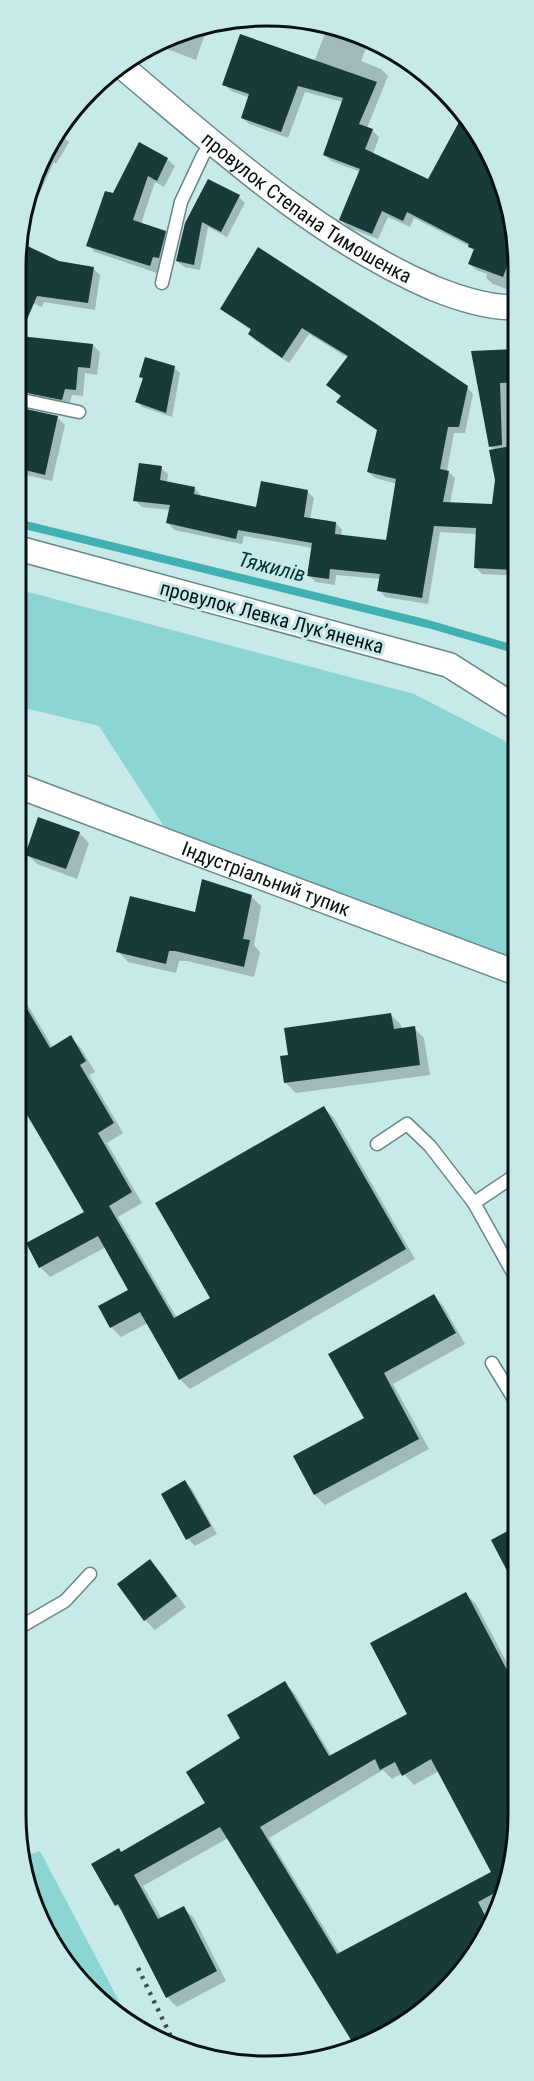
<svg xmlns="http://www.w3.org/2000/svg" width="534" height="2081" font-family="'Roboto Condensed',sans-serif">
<rect width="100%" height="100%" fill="#c7e9e8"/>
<g fill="#8bd6d5">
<polygon points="17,589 414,694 517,747 517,973 176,845 99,726 17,706"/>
<polygon points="40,1851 129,2020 78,1980 34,1910 23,1857"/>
</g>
<g fill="#0003" fill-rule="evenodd">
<polygon points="202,24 207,28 196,60 159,46 157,52 149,49"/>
<polygon points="328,26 370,38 361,61 381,69 388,76 367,128 372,130 379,137 373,154 429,181 459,124 477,134 493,156 498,171 486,192 517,234 517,293 493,284 486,278 487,274 476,270 470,264 474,251 469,246 414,218 410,227 388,217 378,239 349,228 341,220 361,172 331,161 324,155 343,102 305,92 288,138 249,124 242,118 250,98 231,91 224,84 314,62"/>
<polygon points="56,132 69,142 56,164 54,162 17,242 17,234 49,141"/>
<polygon points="167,159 175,166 164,187 155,182 141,224 165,232 172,240 157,273 95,252 88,245 114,195"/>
<polygon points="208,181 239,197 245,203 227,237 208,227 200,270 184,267 177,261"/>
<polygon points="258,250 467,387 473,394 465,433 454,433 447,471 455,478 450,503 494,506 496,480 495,451 490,446 473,352 513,350 513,344 517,343 517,389 507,390 509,448 517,447 517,576 482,574 476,568 477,534 440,532 428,604 385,597 379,590 381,579 336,575 335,585 316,582 309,576 313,548 244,536 242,544 174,530 168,523 170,510 142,507 135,500 161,468 168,474 167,483 194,488 201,495 200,497 257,509 307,491 314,498 310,519 336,523 342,530 341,537 387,541 397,484 375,478 368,472 378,431 338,402 342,397 348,358 309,334 289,363 256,341 250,334 252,331 222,309"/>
<polygon points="93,268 100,275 95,310 44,302 42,307 17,296"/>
<polygon points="17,337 93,345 100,352 97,375 85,373 83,396 72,395 69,406 39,400 31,393 32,389 17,384"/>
<polygon points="174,368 180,373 172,417 142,407 137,401 144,380 140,376"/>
<polygon points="27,411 58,418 65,425 52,481 22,474 17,469 17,456"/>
<polygon points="79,833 89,843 77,879 37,864 27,854"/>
<polygon points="251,896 261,906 254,945 260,952 254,977 187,961 179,961 176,973 128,962 118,951 196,914"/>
<polygon points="16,985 53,1048 70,1037 81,1048 95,1072 89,1075 123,1133 107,1143 142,1203 118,1217 177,1318 212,1298 324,1108 334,1118 415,1259 190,1389 180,1379 148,1323 121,1337 111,1327 130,1291 106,1247 50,1277 40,1267 86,1213 16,1093"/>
<polygon points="391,1015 401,1025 402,1029 414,1028 424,1038 430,1075 296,1093 285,1082"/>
<polygon points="434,1296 444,1307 465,1344 393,1384 429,1449 325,1505 315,1495 295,1457 366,1419 330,1354"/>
<polygon points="185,1482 192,1489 217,1534 195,1546 188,1539"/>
<polygon points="150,1561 160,1572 186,1607 155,1630 145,1620"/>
<path d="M 465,1594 L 476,1604 L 517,1682 L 517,1847 L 496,1907 L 487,1912 L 492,1921 L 485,1940 L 421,2014 L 357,2048 L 228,1838 L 143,1886 L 162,1919 L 183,1908 L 194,1918 L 226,1981 L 177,2007 L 167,1997 L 124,1913 L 116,1905 L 122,1853 L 207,1803 L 242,1738 L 285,1683 L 295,1694 L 332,1757 L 409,1715 ZM 383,1770 L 392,1779 L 403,1773 L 414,1785 L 439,1771 L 493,1872 L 340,1954 L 269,1838 Z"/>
</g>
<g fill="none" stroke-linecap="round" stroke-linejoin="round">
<polyline stroke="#40b1b0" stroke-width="8" points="17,523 428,624 517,650"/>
</g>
<g fill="#183b3a" fill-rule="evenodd">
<polygon points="240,34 377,82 359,124 373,129 365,149 428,179 459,122 475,131 493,156 517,234 517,240 503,277 468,264 474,249 468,247 469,244 407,212 403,221 382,211 372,234 339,220 360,169 323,155 343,98 298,86 281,132 241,118 249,94 222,85"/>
<polygon points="139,142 168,158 157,181 148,176 133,220 166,231 159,258 153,257 150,266 86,246 105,191 113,193"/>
<polygon points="208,179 240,195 221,232 202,222 194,265 176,261 185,223"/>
<polygon points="17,241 59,261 94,267 88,303 37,296 20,336 93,344 90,368 78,367 76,390 65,389 62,400 17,391"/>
<polygon points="258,247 375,323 468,386 459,427 448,427 440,469 449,471 443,502 492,504 495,480 489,450 517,445 517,570 474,568 476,528 434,526 422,598 377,591 380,574 330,569 329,579 307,576 312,543 238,530 236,539 166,523 170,505 133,501 139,463 162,466 160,480 195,487 194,494 256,507 261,481 308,490 304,517 336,522 335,534 386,540 396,479 367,472 377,430 336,402 341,396 326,385 348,356 302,328 282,358 248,334 251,329 220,309"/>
<polygon points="517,349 517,382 500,383 502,445 489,447 471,351"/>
<polygon points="145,357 175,366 166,413 135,402 143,378 139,377"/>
<polygon points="17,407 58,416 45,475 17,468"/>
<polygon points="38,817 80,832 66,869 25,855"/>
<polygon points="202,879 252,895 243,939 250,940 244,967 175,951 169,951 166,964 116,952 130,896 195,912"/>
<polygon points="16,990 50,1048 71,1035 86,1061 80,1065 114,1123 98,1133 132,1192 109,1206 174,1318 210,1298 155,1203 324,1106 406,1249 179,1380 140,1312 110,1328 98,1306 128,1290 98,1236 39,1268 26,1243 84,1212 16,1096"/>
<polygon points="391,1013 394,1029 415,1026 420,1065 284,1083 280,1056 288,1055 284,1028"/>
<polygon points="434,1294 456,1333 384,1373 419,1439 314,1495 293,1456 364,1418 328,1354"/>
<polygon points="185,1480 211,1526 186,1540 161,1494"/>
<polygon points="517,1526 517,1590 491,1540"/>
<polygon points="150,1559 177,1596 144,1621 117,1584"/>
<path d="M 466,1592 L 517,1689 L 517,1847 L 501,1892 L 500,1890 L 478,1902 L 490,1925 L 485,1940 L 421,2014 L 356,2048 L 220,1827 L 134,1875 L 158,1919 L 184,1906 L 217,1971 L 166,1998 L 118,1904 L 115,1906 L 91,1864 L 119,1848 L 121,1852 L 205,1803 L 186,1772 L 240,1738 L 227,1715 L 285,1681 L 329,1756 L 407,1714 L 370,1643 ZM 375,1759 L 380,1770 L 395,1762 L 402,1776 L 431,1759 L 491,1872 L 337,1954 L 260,1827 Z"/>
</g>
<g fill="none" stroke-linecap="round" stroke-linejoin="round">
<g stroke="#688887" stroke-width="15">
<g id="lane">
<polyline points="162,283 181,202 203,155 212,142"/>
<polyline points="17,399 79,412"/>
<polyline points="377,1144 407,1124 430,1146 474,1203 517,1174"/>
<polyline points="474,1203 517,1280"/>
<polyline points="492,1363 517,1404"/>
<polyline points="15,1630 65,1601 90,1574"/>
</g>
</g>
<g stroke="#688887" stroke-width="27">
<g id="street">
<path id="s1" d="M 119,64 C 217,146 315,237 433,288 C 458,298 490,309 517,307"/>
<polyline points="17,548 449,665 517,708"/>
<path id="s2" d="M 16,785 L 517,973"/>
</g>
</g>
<use href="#lane" stroke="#fff" stroke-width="12"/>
<use href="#street" stroke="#fff" stroke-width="24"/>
<polyline stroke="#3b4d4c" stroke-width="4.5" stroke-dasharray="3 6" stroke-linecap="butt" points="138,1968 175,2045"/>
</g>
<g text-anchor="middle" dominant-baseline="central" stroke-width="6" stroke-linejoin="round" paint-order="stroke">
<g font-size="20" fill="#061212" stroke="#c7e9e8">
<text stroke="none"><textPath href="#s1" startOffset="237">провулок Степана Тимошенка</textPath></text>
<text transform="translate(272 617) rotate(15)">провулок Левка Лукʼяненка</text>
<text stroke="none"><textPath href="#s2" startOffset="267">Індустріальний тупик</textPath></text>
</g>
<g font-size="21" font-style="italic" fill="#003636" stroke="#c7e9e8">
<text transform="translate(272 567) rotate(14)">Тяжилів</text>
</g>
</g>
<path d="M0 0H534V2081H0ZM267 26H267A241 241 0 0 1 508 267V1815A241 241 0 0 1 267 2056H267A241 241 0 0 1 26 1815V267A241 241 0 0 1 267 26Z" fill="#c7e9e8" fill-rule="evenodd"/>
<path fill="none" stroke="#061212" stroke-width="3" d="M267 26H267A241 241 0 0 1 508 267V1815A241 241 0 0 1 267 2056H267A241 241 0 0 1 26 1815V267A241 241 0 0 1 267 26Z"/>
</svg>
